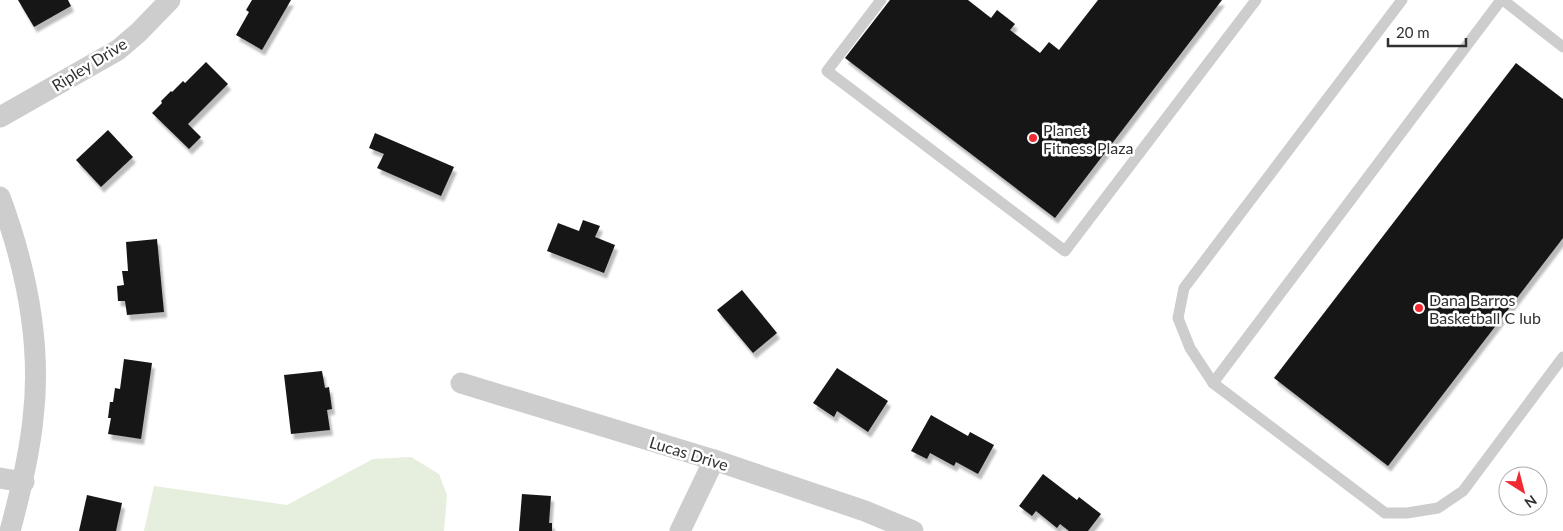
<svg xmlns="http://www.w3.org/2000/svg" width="1563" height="531" font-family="Lato,sans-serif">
<defs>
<filter id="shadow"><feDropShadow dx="3" dy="5.5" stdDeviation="1" flood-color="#0004"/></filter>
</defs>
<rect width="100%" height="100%" fill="#fff"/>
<polygon fill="#e6eedd" points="411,457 439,474 447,495 444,531 144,531 154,486 287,505 373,459"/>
<g fill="#171717" filter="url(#shadow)">
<polygon points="18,0 68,0 71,6 34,27"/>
<polygon points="252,0 291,0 262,50 236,35 249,12 246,10"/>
<polygon points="890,0 968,0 991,18 997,10 1015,24 1010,30 1040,53 1049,42 1059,50 1098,0 1222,0 1055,218 845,58"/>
<polygon points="206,62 228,84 188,124 201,137 189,149 152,113 162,103 161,101 171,91 172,92 183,81 185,83"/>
<polygon points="1516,63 1563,99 1563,238 1388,466 1274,378"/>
<polygon points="108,130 133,157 101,187 76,160"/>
<polygon points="375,133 454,167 441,196 377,168 384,154 369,148"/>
<polygon points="583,220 600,226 595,237 615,245 604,273 547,251 558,223 579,231"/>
<polygon points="157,239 164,312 127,315 125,301 118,301 117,286 124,285 122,271 128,271 126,242"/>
<polygon points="742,290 777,333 753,353 717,310"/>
<polygon points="124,359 152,363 141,439 108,434 111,418 108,418 110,402 113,402 115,388 120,389"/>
<polygon points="837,368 888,401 868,432 837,411 834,417 813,403"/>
<polygon points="322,371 325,388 329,387 332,409 327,410 330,430 291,434 284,375"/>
<polygon points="931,415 968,436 970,432 994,445 978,474 956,462 954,466 930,453 927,459 911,451"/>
<polygon points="1043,474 1077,500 1079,497 1101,514 1088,531 1069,531 1060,524 1057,528 1036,511 1032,516 1019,506"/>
<polygon points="522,494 551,496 549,523 552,523 552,531 519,531"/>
<polygon points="87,495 122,503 116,531 79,531"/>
</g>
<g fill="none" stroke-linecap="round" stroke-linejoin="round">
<g stroke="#cdcdcd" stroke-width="11">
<polyline points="881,0 827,71 1065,251 1256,0"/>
<polyline points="1402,0 1184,288 1178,318 1190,348 1213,383 1385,513 1407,513 1438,508 1463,491 1563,357"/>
<polyline points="1503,0 1563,47"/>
<polyline points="1213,383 1501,0"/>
</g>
<g stroke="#cdcdcd" stroke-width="21">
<polyline points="0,117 118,50 139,32 170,0"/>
<path d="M 0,197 C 26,267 42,344 33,419 C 29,457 20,494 10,531"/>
<polyline points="461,383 714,460 865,511 913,531"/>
<polyline points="0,478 24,482"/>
<polyline points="680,531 714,460"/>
</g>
</g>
<g fill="#f12932" stroke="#fff" stroke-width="2">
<circle cx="1033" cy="138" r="5"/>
<circle cx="1419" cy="308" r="5"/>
</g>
<g text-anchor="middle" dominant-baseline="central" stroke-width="5" stroke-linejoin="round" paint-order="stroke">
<g font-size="16" fill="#303030" stroke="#fff">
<text transform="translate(89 64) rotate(-32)">Ripley Drive</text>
<text transform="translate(689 453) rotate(17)">Lucas Drive</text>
</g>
<g font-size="16" fill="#303030" stroke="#fff" text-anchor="start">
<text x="1043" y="129">Planet<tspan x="1043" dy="18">Fitness Plaza</tspan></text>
<text x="1429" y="299">Dana Barros<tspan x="1429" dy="18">Basketball C lub</tspan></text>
</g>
</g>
<g transform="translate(1523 491) rotate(144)"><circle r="24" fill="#ffffff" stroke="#acacac"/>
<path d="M0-4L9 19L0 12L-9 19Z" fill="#f12932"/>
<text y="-8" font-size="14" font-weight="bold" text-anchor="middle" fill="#303030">N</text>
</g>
<path d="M1388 38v8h78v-8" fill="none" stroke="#303030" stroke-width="2.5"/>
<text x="1396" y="38" font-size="15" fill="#303030" stroke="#ffffff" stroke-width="4" paint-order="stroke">20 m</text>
</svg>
